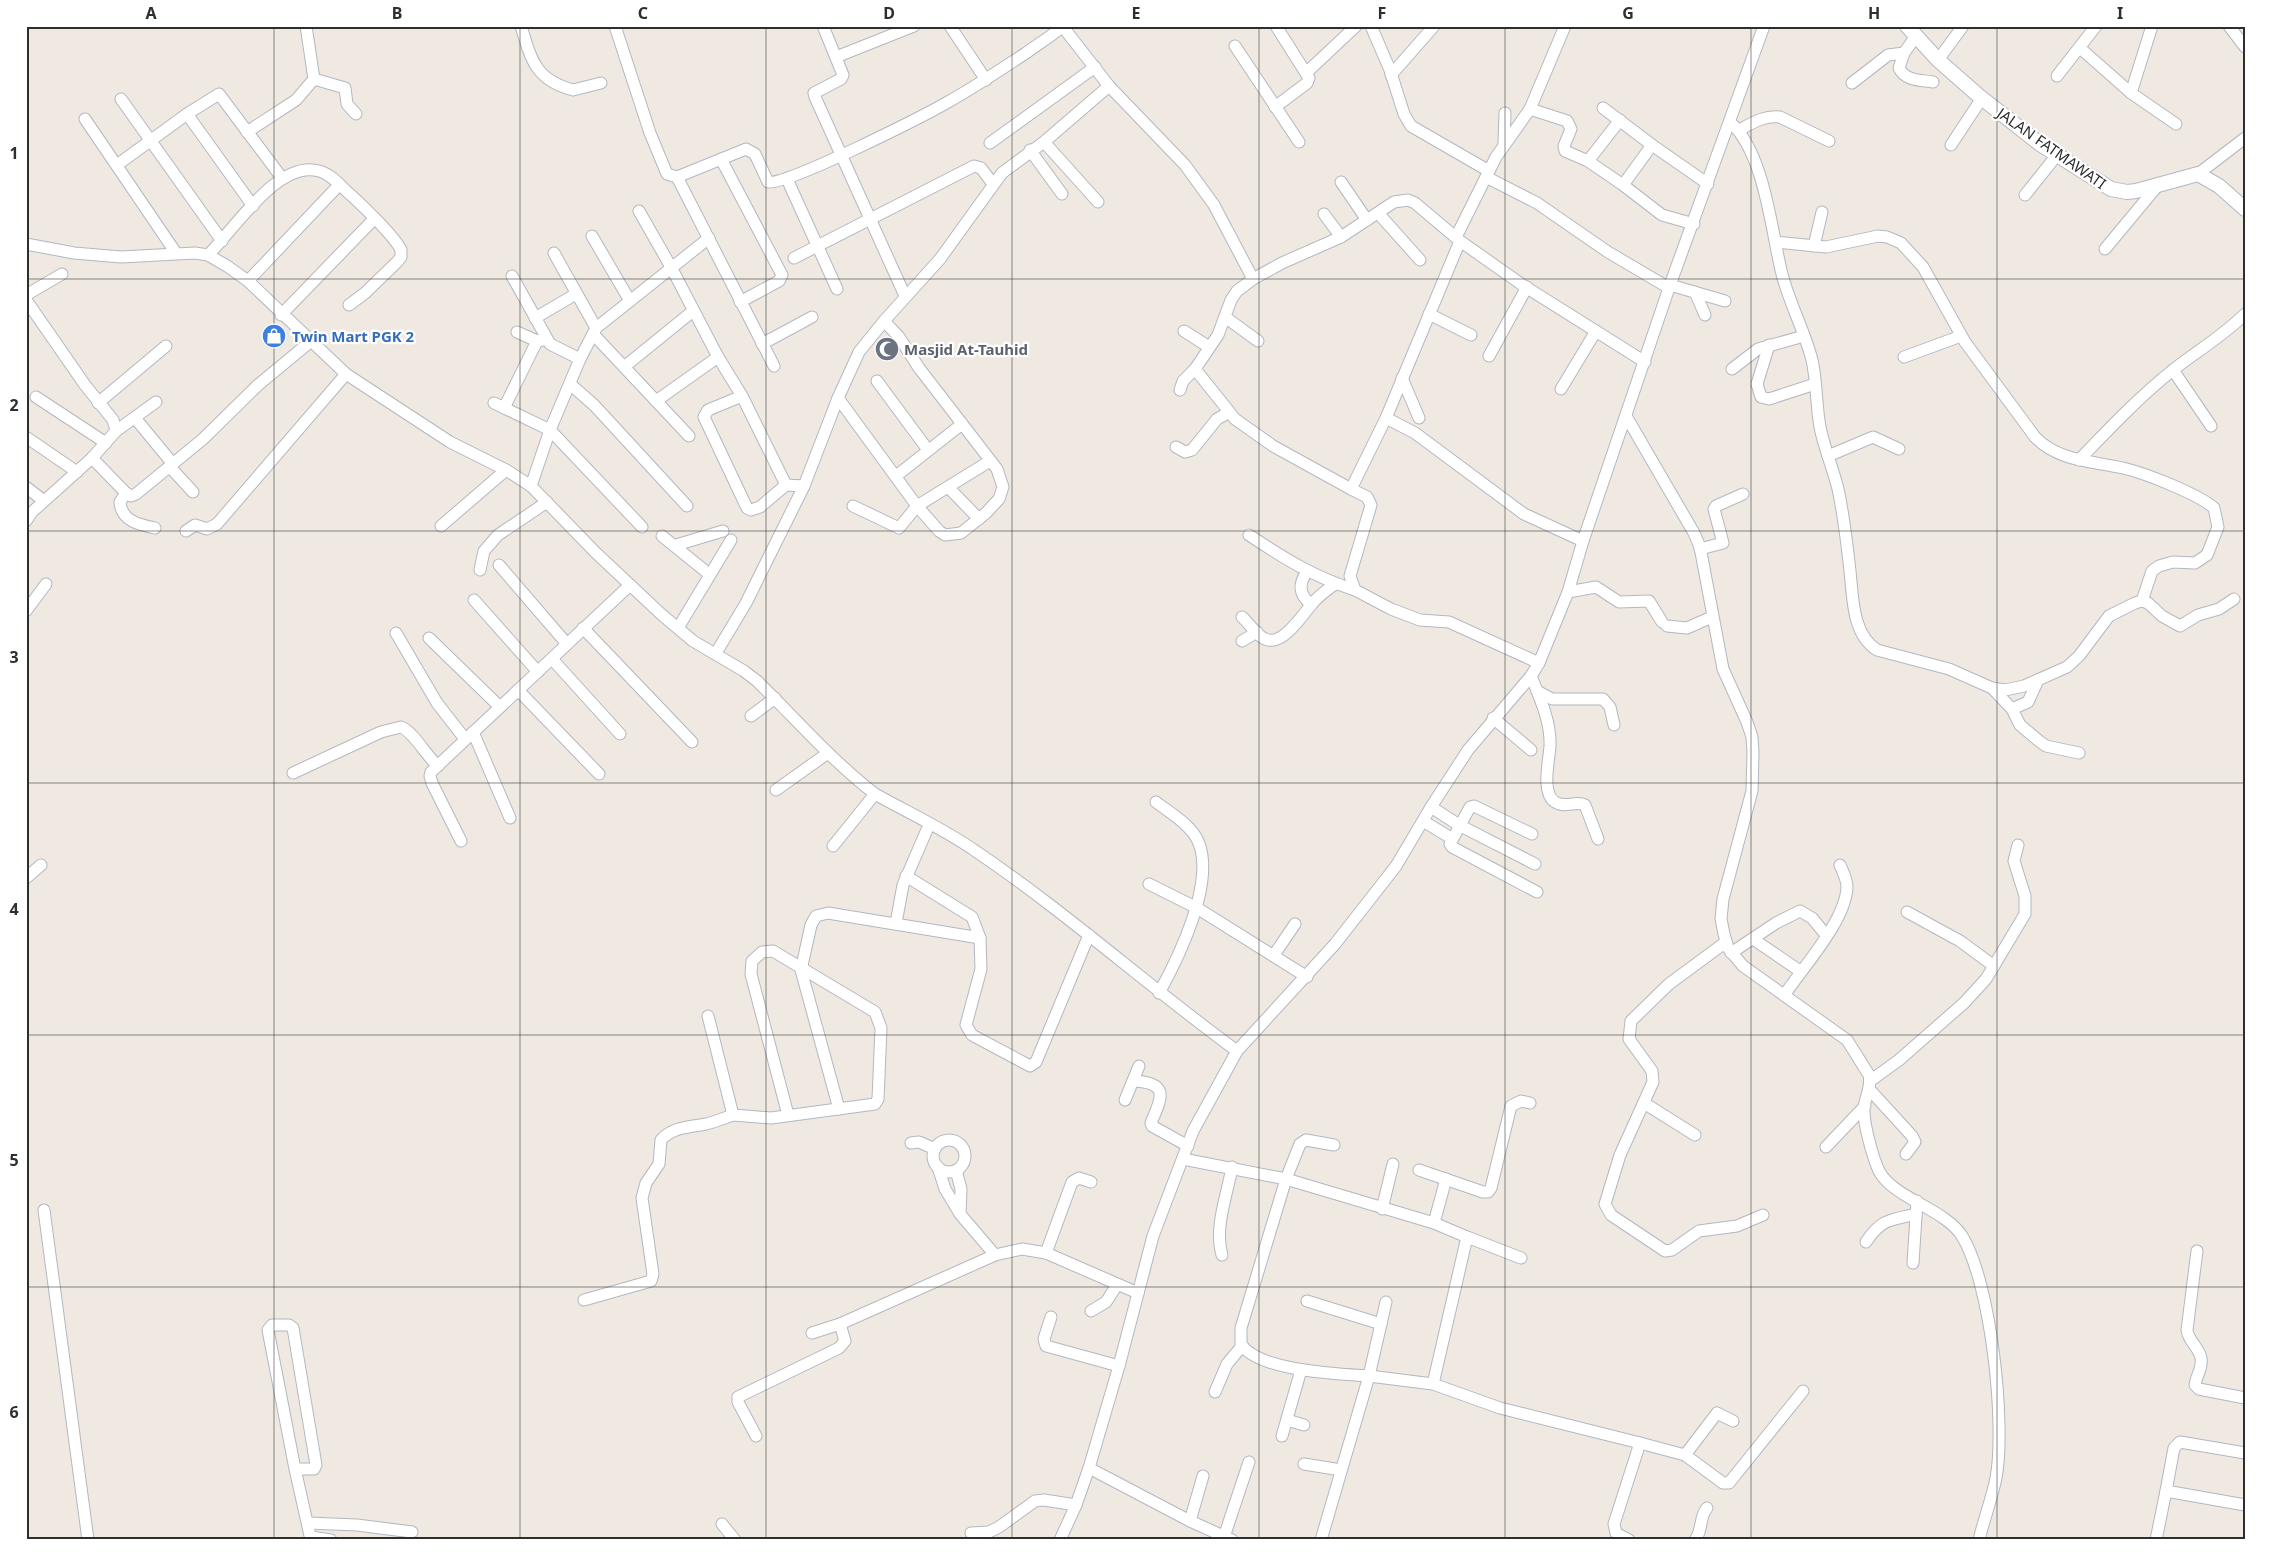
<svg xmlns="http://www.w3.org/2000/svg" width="2271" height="1566" font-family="'Noto Sans',sans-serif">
<rect width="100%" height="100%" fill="#efe9e1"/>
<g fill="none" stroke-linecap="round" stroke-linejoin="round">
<g stroke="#b4b7c1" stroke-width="13">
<g id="minor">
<path d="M 521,26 C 531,59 535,80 573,90 L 601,83"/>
<polyline points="615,26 650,133 667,174 677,177 774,366"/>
<polyline points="823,26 843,75 841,79 814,93 815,97 905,296"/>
<polyline points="950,26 986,80"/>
<polyline points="1371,26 1390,70 1404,114 1411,126 1489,171"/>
<polyline points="2229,26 2245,47"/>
<polyline points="1063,27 1109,86 1185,165 1214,205 1253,279"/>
<path d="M 1916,36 L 1904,53 L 1899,68 C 1905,81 1921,80 1933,82"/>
<polyline points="1235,46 1299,142"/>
<polyline points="2080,48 2131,93 2176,124"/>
<polyline points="836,57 914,26"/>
<polyline points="1938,60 1963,26"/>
<polyline points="1306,73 1356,26"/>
<polyline points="1391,75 1434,26"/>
<polyline points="2057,76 2096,26"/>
<polyline points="314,79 345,88 347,104 356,114"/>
<polyline points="1852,83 1888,55 1904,53"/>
<polyline points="2131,93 2152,26"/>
<polyline points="121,99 222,241"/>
<polyline points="1275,107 1307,83 1309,78 1276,26"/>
<polyline points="1603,108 1652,145"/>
<polyline points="1530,109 1567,121 1571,129 1564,146 1565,151 1588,161 1623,185"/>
<polyline points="187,114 219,94 282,178"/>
<polyline points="85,119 176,253"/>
<path d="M 1730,122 C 1764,152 1771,228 1781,270 C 1788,301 1804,329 1812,360 C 1817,382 1816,405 1820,427 C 1824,448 1833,468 1838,489 C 1844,516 1847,544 1850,571 C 1853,598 1852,634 1877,650 L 1949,669 L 1992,688 L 2005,690 L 2024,686 L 2067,667 L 2079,656 L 2109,616 L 2135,603 L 2142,601 L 2148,603 L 2162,616 L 2180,626 L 2198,615 L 2219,609 L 2234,599"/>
<path d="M 1739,130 C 1752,123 1765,115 1780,117 L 1829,141"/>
<polyline points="247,132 296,100 314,79 306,26"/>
<polyline points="1044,142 1098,202"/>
<polyline points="990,143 1095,67"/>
<polyline points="1504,143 1505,113"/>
<polyline points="1951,145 1982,98"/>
<polyline points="1030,150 1062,194"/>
<polyline points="721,159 782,275 779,281 740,302"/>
<polyline points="1588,161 1620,120"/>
<polyline points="117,165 187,114 253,206"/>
<polyline points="2198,174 2245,138"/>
<path d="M 677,177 L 746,149 L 755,154 L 768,182 C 782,188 927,114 948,102 C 975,87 1000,70 1026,53 C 1038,44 1052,36 1063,26"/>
<polyline points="1486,177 1537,203 1608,252 1669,288"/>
<polyline points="787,179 837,289"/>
<polyline points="1341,182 1367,220"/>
<polyline points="2025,195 2057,155"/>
<polyline points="639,211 671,267 718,357 742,396 786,485 804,486"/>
<polyline points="1378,213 1420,260"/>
<polyline points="1324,214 1341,237"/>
<polyline points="1694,224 1662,215 1623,185 1652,145 1708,184"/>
<polyline points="592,236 630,301"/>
<polyline points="1456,237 1496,157 1530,109 1565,26"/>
<polyline points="1460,241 1386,418 1351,489 1367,497 1371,505 1350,576 1355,590 1391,609 1420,620 1449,622 1539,663"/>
<path d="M 1776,242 L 1826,247 L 1878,236 L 1887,237 L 1901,243 L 1923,267 L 1965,342 L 2035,437 C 2058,461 2091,461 2123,468 C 2145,473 2198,494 2214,508 L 2218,527 L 2207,555 L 2195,563 L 2173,562 L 2159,566 L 2152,571 L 2142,601"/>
<path d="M 26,244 L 74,253 L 121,257 L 195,253 L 208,255 L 227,266 L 248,281 L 346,374 L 450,442 L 506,470 L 531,486 L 595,552 L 661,614 L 693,641 L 744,671 L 757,681 C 796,719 831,760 875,794 C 907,812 944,829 974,850 C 1066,912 1148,986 1237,1051"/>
<polyline points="1814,246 1822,212"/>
<polyline points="2105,249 2159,184"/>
<polyline points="554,253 596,328"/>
<path d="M 208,255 C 234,230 278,159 319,171 C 332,174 342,188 352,196 C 364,207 395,237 401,250 L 401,257 L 397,262 L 365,293 L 349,305"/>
<polyline points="794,258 974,166 981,168 993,184"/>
<polyline points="512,276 550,344 580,359"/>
<polyline points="248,281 339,185"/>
<polyline points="1670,285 1725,301"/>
<polyline points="1695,292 1705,315"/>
<polyline points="26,295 62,274"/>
<polyline points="26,300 85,385 113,420 116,431 92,458 32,512 26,521"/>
<polyline points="1429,314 1471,335"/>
<polyline points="281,315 374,219"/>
<polyline points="1225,317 1258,341"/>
<polyline points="535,318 576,294"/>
<polyline points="1184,331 1209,347"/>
<polyline points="517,332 537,341 543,340"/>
<polyline points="594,335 689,436"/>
<polyline points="762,344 812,317"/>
<polyline points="1769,345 1757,384 1761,397 1769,399 1815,384"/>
<polyline points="1489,356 1527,287"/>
<polyline points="1904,357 1961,336"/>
<polyline points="624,367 693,311"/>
<polyline points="1732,369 1758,349 1804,336"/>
<polyline points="2173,370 2211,426"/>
<polyline points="1402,378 1419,418"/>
<polyline points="877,381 928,450"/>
<polyline points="570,384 594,405 687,506"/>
<polyline points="1561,389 1596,331"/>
<polyline points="1180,390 1183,381 1195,369"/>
<polyline points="742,396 708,410 704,417 747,508 751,510 760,507 786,485"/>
<polyline points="36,397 106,443"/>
<polyline points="838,398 917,506 939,531 945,535 961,533 986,513 999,499 1003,487 997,469 919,368 899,337 884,321"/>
<polyline points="656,401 718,357"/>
<polyline points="98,403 166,346"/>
<polyline points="494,403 550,430 642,527"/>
<polyline points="504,408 537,341"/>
<path d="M 1626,416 L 1694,533 L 1700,547 L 1723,669 L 1747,722 L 1752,737 L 1753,753 L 1752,791 L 1723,899 L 1721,919 L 1724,934 L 1728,948 L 1743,966 L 1847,1040 L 1869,1075 C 1872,1087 1865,1097 1864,1108 C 1863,1123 1873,1158 1879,1171 C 1893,1198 1945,1209 1962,1236 C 1991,1283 2006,1424 1996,1478 C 1992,1498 1984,1519 1979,1540"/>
<polyline points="135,418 173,464"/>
<polyline points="1386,418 1415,433 1524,514 1583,541"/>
<polyline points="116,431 156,402"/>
<polyline points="26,437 77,472"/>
<polyline points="1176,447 1185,452 1192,450 1217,419 1228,413"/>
<polyline points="1828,456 1873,437 1899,449"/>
<polyline points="92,458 126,493 131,496 136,494 203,439 258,385 310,342"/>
<path d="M 2079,460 C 2109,429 2139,397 2173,370 C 2197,351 2223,336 2245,314"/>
<polyline points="170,467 193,492"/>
<polyline points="896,476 962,424"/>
<polyline points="531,486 550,430 580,359 596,328 709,238"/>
<polyline points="26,487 44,501"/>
<polyline points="948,487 979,519"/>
<polyline points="1351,489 1273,446 1235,419 1195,369 1218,335 1231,300 1237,291 1253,279 1282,263 1341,237 1394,202 1408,200 1415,203 1460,241 1524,286 1645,362"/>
<path d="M 126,493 L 120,502 C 121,521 140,525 155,528"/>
<polyline points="853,506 899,528 917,506 990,461"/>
<polyline points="441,526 506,470"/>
<polyline points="186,531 195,525 207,529 217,524 346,374"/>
<path d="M 1249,535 C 1285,559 1314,577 1355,590"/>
<polyline points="662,536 709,574"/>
<polyline points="676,545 723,531"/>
<polyline points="1700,549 1723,543 1714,509 1716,506 1743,494"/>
<polyline points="499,565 567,644"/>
<polyline points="480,570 484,551 498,535 547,502"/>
<path d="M 1307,572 C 1298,584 1299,595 1311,604"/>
<polyline points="1568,592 1596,587 1619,602 1649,601 1662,622"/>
<polyline points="474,600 538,672"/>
<polyline points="26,611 46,584"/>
<path d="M 1242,617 C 1249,623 1258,638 1268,640 C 1284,644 1303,614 1312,604 C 1318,596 1327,590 1335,584"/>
<polyline points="1667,626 1687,628 1712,617"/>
<polyline points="583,628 692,742"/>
<polyline points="678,628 731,540"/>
<polyline points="396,633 437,703 465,739"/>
<polyline points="429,638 500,707"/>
<polyline points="1242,641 1257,632"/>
<polyline points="716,653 746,603 804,486 838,398 859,352 884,321 940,259 1002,173 1044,142 1109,86"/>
<polyline points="552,659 620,734"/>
<path d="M 1531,676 C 1540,698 1551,722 1550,746 C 1549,761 1541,793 1555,802 C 1565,809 1576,800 1585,805 L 1598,839"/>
<polyline points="1992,688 2012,709 2020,725 2039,741 2046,746 2079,753"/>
<polyline points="518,690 599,774"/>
<polyline points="1537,691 1552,699 1603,699 1610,707 1614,725"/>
<polyline points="2012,709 2028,702 2038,680"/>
<polyline points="751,716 775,698"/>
<polyline points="1493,718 1531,750"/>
<polyline points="473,732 510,818"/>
<path d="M 293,773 L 381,732 L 401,727 C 414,732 426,756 438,766"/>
<polyline points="776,790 828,753"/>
<path d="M 1156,802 C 1170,813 1190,824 1198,841 C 1216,881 1179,957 1159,993"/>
<polyline points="1431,807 1459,825 1535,864"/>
<polyline points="1423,821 1451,838"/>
<polyline points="1532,834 1474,806 1470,807 1450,844 1452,847 1537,892"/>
<polyline points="461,841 432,783 430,776 431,772 630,585"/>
<polyline points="833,846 875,794"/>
<polyline points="26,878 41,865"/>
<polyline points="1149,884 1197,908 1307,977"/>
<polyline points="1907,912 1960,941 1994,966"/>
<polyline points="896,923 903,885 929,825"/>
<polyline points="980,938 981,969 966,1025 972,1035 1030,1066 1036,1062 1089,935"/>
<polyline points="1753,939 1800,971"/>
<polyline points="1726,942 1669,984 1631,1021 1629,1039 1652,1071 1653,1082 1620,1155 1605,1204 1611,1215 1665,1251 1672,1250 1699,1231 1737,1226 1763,1215"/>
<polyline points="1731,953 1776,923 1800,911 1812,918 1826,935"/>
<polyline points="1274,955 1295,924"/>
<path d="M 1785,994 C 1804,966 1846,920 1847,887 C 1847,879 1843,872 1840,865"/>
<polyline points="708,1016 733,1115 771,1118 875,1104 878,1099 881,1028 875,1012 773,951 762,952 752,961 751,974 788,1115"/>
<path d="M 1133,1081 C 1170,1083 1162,1097 1151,1123 L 1152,1126 L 1188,1146"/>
<polyline points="1870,1081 1899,1060 1964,1003 1986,979 2025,914 2025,896 2014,861 2018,845"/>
<polyline points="1869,1089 1912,1136 1915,1142 1906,1154"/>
<polyline points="1125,1100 1139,1066"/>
<polyline points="1644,1103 1695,1135"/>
<polyline points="839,1109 801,970 811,925 816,916 828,913 980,938 972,917 906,876"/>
<circle cx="949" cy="1156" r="16"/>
<polyline points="911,1143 919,1142 935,1149"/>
<path d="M 1334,1145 L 1306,1140 L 1300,1144 L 1286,1179 L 1241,1328 L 1241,1344 C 1258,1371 1339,1374 1369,1376 L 1386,1302"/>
<polyline points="1826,1147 1865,1106"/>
<polyline points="1183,1159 1286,1179 1434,1223 1467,1237 1433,1384 1500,1408 1640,1443 1614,1524 1616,1533 1629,1540"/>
<polyline points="938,1167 945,1189 960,1214"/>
<polyline points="956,1170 961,1189 960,1214 995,1255"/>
<polyline points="1419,1170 1483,1192 1488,1192 1491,1188 1511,1106 1521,1101 1530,1103"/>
<polyline points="1382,1209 1393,1164"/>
<polyline points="44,1210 88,1540"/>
<polyline points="1434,1223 1446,1179"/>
<polyline points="1467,1237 1521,1258"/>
<path d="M 1866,1242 C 1881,1219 1890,1220 1916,1214"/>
<path d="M 2197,1251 L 2187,1330 C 2188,1341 2199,1347 2201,1358 C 2203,1368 2196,1376 2195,1385 L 2199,1389 L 2245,1398"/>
<polyline points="1046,1253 1072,1182 1079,1178 1091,1182"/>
<path d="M 1222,1255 C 1214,1227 1227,1196 1232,1167"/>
<polyline points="1913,1263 1917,1201"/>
<path d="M 584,1300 L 651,1281 L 653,1274 L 642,1198 L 646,1183 L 659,1164 L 661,1140 C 672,1127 690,1127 706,1124 C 715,1122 724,1118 733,1115"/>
<polyline points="1307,1301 1381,1324"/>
<polyline points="1091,1311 1106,1302 1117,1285"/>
<polyline points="1051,1317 1044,1339 1046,1346 1119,1366"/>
<polyline points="812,1333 840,1324 995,1255 1022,1249 1046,1253 1138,1293"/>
<polyline points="1215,1392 1227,1364 1242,1346"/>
<polyline points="1287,1420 1304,1425"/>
<polyline points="756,1436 738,1402 738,1397 839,1348 845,1341 840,1324"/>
<polyline points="1282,1436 1301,1370"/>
<polyline points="1640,1443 1685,1455 1723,1483 1729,1483 1803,1391"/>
<polyline points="2245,1453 2180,1442 2174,1448 2166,1491 2245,1505"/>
<polyline points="1685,1455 1717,1413 1733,1421"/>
<polyline points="1304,1464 1341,1470"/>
<polyline points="1089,1468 1190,1521 1232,1540"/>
<polyline points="295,1469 314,1469 316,1465 293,1328 289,1325 272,1325 268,1330 295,1469 311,1540"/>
<polyline points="1190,1521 1203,1476"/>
<polyline points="308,1523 357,1525 412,1532"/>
<polyline points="722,1524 735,1540"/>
<polyline points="971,1533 989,1532 999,1527 1035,1501 1044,1500 1076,1505"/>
<polyline points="311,1537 331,1540"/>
<polyline points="1224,1537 1249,1462"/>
<polyline points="1060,1540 1076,1505 1089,1468 1119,1366 1153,1236 1193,1131 1237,1051 1335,944 1396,866 1431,807 1468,750 1531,676 1539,663 1568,592 1583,541 1670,285 1764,26"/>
<polyline points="1321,1540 1369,1376 1433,1384"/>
<path d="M 1695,1540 C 1703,1530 1699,1517 1707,1508"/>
<polyline points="2156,1540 2166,1491"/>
</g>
</g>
<g stroke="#b4b7c1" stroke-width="16">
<polyline id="tertiary" points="1907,26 1938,60 1979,96 2040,144 2111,189 2127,192 2136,191 2198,174 2219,186 2245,209"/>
</g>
<use href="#minor" stroke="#fff" stroke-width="11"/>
<use href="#tertiary" stroke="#fff" stroke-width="14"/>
</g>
<path fill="none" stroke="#2e2e2e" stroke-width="1" stroke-opacity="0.55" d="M 274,26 L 274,1540M 520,26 L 520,1540M 766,26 L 766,1540M 1012,26 L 1012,1540M 1259,26 L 1259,1540M 1505,26 L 1505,1540M 1751,26 L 1751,1540M 1997,26 L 1997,1540M 26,279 L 2245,279M 26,531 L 2245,531M 26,783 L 2245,783M 26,1035 L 2245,1035M 26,1287 L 2245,1287"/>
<defs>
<g id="shop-disc" transform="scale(1.25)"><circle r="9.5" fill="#3f7fe0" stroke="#fff"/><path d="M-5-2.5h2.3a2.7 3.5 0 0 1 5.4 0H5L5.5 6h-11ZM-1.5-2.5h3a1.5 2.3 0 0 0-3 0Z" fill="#fff"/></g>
<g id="mosque-disc" transform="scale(1.25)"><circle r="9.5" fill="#6b7280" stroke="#fff"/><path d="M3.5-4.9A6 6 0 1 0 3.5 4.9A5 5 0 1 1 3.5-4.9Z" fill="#fff"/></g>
</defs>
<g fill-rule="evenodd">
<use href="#shop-disc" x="274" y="336"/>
<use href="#mosque-disc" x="887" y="349"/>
</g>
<g text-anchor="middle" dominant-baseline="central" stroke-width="4.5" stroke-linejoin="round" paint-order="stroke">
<g font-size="15" fill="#2e2e2e" stroke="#fff">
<text transform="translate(2052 148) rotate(35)">JALAN FATMAWATI</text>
</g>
<g font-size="15" font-weight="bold" fill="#366cbe" stroke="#fff" text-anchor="start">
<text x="292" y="336">Twin Mart PGK 2</text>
</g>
<g font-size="15" font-weight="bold" fill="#5b616d" stroke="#fff" text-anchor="start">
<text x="904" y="349">Masjid At-Tauhid</text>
</g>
</g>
<rect width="2271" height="1566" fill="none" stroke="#ffffff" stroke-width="55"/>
<rect x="28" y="28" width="2216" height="1510" fill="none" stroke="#2e2e2e" stroke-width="2"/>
<g font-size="16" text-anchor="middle" font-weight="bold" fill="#2e2e2e">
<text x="151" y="19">A</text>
<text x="397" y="19">B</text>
<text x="643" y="19">C</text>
<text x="889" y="19">D</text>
<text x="1136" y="19">E</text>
<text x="1382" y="19">F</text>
<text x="1628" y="19">G</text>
<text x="1874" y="19">H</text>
<text x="2120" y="19">I</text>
<text x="14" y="159">1</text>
<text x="14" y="411">2</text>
<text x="14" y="663">3</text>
<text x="14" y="915">4</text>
<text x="14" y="1166">5</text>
<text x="14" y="1418">6</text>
</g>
</svg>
